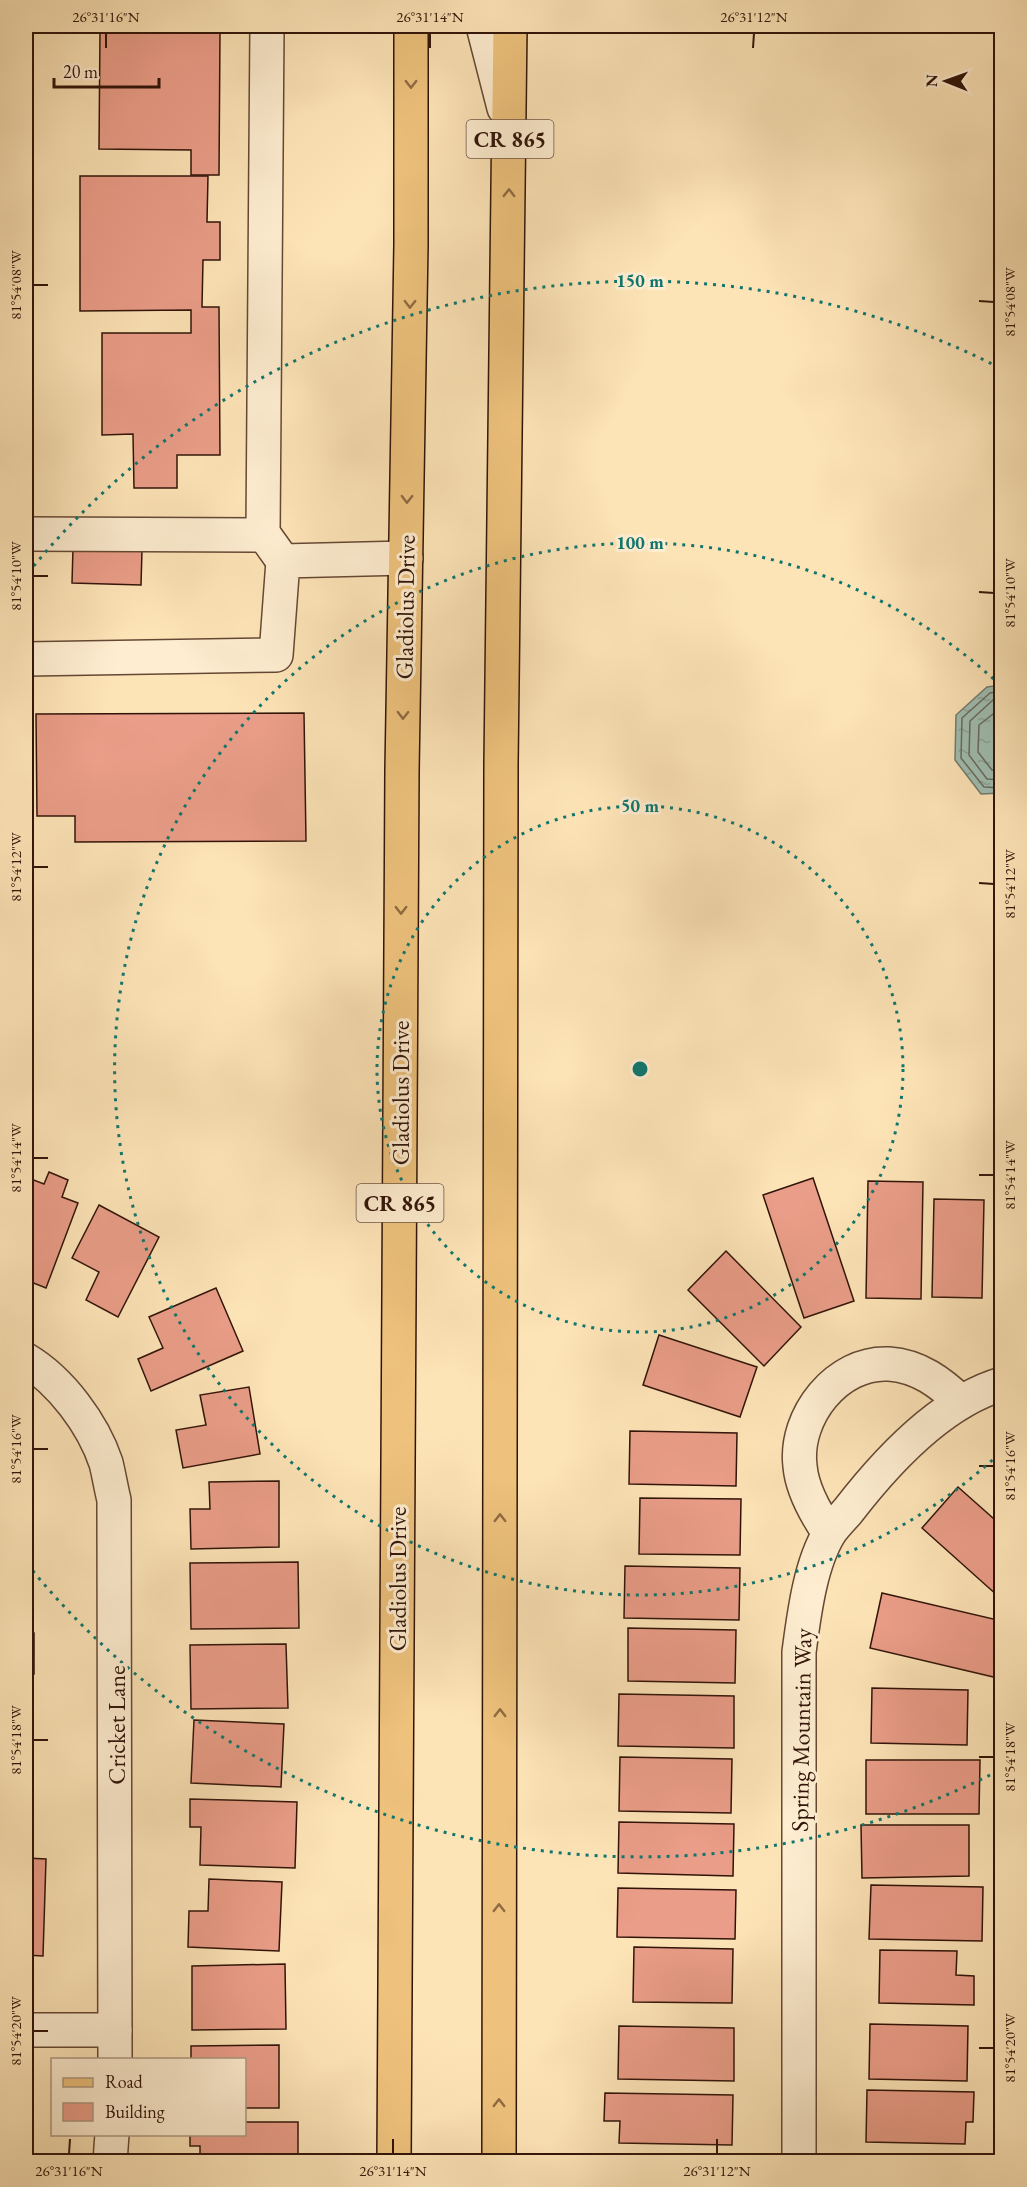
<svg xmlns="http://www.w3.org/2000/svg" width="1027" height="2187" font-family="'EB Garamond',serif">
<defs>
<pattern id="water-ripples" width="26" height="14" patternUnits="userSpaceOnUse" patternTransform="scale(1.5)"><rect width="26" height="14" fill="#9fbeb2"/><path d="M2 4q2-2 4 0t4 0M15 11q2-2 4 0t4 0" fill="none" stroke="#89a298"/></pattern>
</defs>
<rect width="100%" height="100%" fill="#fde4b7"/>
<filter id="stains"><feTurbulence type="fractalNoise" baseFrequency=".00333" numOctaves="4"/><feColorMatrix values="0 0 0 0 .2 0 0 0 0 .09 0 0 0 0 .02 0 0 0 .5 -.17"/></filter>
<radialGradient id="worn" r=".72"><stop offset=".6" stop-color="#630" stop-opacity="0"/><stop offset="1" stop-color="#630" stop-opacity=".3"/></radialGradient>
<polygon fill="url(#water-ripples)" stroke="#737a6e" stroke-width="1.5" points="1001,685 1001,793 981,794 955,760 956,715 987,687"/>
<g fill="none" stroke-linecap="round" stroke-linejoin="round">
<g stroke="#68695e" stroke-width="1.5">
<polyline points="1002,691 990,693 962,718 961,758 984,787 1002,788"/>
<polyline points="1002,698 993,700 970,721 969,755 987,779 1002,780"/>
<polyline points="1002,707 979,725 978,752 992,770 1002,771"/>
</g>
</g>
<g fill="#ea9d88" stroke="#311409" stroke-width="1.5">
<polygon points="100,31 220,32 219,175 191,175 191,150 99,149"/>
<polygon points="80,176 208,176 207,222 220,222 220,260 203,260 202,307 219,307 220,455 177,455 177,488 134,488 133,434 102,435 102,333 191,333 191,310 80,311"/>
<polygon points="73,548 142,550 141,585 72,583"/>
<polygon points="304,713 306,841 75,842 75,816 37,816 36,714"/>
<polygon points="49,1172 68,1180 62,1197 78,1203 46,1288 26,1280 26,1177 44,1184"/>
<polygon points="813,1178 854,1301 804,1318 763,1195"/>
<polygon points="868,1181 923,1182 921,1299 866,1298"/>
<polygon points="997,1187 1002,1188 1002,1304 995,1304"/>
<polygon points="934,1199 984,1200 982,1298 932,1297"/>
<polygon points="99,1205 159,1237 118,1317 86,1300 99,1272 72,1258"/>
<polygon points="726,1251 801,1327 764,1366 688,1290"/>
<polygon points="216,1288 243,1351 151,1391 138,1359 163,1348 149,1317"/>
<polygon points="659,1335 757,1367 740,1417 643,1385"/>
<polygon points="249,1387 260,1454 183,1468 176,1430 206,1425 200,1395"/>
<polygon points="630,1431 737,1433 736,1486 629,1484"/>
<polygon points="279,1481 279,1547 191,1549 190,1509 210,1509 209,1482"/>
<polygon points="958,1487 1002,1526 999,1597 922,1528"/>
<polygon points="640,1498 741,1499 740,1555 639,1554"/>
<rect x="26" y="1524" width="5" height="63"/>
<polygon points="298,1562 299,1628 191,1629 190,1563"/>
<polygon points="625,1566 740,1568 739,1620 624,1618"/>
<polygon points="882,1593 1002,1621 1002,1679 870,1648"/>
<polygon points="628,1628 736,1630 735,1683 628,1681"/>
<rect x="26" y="1633" width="8" height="41"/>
<polygon points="286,1644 288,1708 191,1709 190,1645"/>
<polygon points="872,1688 968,1690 967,1745 871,1743"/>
<polygon points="619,1694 734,1696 734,1748 618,1746"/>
<polygon points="26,1715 33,1716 33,1754 26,1754"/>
<polygon points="194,1720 284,1724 281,1787 191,1783"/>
<polygon points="620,1757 732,1759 731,1813 619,1811"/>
<polygon points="866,1760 980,1760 979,1814 866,1814"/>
<rect x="26" y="1784" width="6" height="51"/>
<polygon points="190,1799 297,1802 295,1868 200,1865 201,1827 190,1827"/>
<polygon points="619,1822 734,1824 733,1876 618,1873"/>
<polygon points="861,1825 969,1825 969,1876 862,1878"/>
<polygon points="26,1858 46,1859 43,1956 26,1955"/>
<polygon points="209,1879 282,1882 279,1951 188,1947 189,1911 208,1911"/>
<polygon points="871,1885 983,1887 982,1941 869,1939"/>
<polygon points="618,1888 736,1890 735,1939 617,1937"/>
<polygon points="634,1947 733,1949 732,2003 633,2002"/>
<polygon points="880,1950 957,1951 956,1975 974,1976 974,2005 879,2003"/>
<polygon points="285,1964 286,2029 192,2030 192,1966"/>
<polygon points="870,2024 968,2026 967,2081 869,2079"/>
<polygon points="619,2026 734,2028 734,2081 618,2079"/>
<polygon points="279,2045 279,2108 244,2108 244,2060 191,2060 191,2046"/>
<polygon points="867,2090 974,2092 973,2122 966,2122 965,2144 866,2142"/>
<polygon points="605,2093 733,2095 732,2145 619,2143 620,2121 604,2121"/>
<polygon points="244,2122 298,2122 298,2162 200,2162 200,2146 190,2146 190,2134 244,2134"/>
<polygon points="871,2154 969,2155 969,2162 871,2162"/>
<rect x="651" y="2156" width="83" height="6"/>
</g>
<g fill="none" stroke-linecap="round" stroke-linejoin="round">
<g stroke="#644834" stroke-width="36">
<g id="minor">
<polyline points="267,26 263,533 283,561"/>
<polyline points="483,26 504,108"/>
<polyline points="26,534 264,535"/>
<polyline points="26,659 276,655 283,561 406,558"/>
<path d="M 26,1360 C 61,1381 93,1424 106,1463 C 109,1475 111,1488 114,1500 L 115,2060"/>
<path d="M 829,1533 C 816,1514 802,1490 800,1466 C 794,1417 837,1361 889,1364 C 919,1366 941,1383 961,1402"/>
<polyline points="26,2030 115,2030"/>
<polyline points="110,2162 112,2134"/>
<path d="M 799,2162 L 799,1652 C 804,1615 810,1564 830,1532 C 835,1525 842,1518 848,1511 C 885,1463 941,1402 1002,1384"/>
</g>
</g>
<g stroke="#311409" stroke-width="36">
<g id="major">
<polyline points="394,2162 402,771 411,245 411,26"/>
<polyline points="499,2162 501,764 510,26"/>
</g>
</g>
<use href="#minor" stroke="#feedd0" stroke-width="33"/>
<use href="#major" stroke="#eec27c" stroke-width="33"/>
</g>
<defs><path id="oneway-chevron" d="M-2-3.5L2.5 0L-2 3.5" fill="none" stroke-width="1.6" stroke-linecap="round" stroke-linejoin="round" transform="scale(1.5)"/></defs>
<g stroke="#906b42">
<use href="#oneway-chevron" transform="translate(411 84) rotate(90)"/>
<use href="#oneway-chevron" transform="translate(509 193) rotate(-90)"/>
<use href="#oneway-chevron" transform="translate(410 304) rotate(91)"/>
<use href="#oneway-chevron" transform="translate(407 499) rotate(91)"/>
<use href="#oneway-chevron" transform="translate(403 715) rotate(91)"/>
<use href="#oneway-chevron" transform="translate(401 910) rotate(90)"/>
<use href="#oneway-chevron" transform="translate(500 1518) rotate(-90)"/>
<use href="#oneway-chevron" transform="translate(500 1713) rotate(-90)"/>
<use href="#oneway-chevron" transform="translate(499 1908) rotate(-90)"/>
<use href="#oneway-chevron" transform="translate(499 2103) rotate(-90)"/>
</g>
<path fill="none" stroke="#311409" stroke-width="2" d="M 106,48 L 106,33M 430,48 L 430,33M 753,48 L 754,33M 33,285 L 48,285M 979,301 L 994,302M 33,576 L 48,576M 979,592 L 994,593M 33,867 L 48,867M 979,883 L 994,884M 33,1158 L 48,1158M 979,1175 L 994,1175M 33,1449 L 48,1449M 979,1466 L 994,1466M 33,1740 L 48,1740M 979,1757 L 994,1757M 33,2031 L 48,2031M 979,2048 L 994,2048M 69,2154 L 70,2139M 393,2154 L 393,2139M 717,2154 L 717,2139"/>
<g fill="none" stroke="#0f766e" stroke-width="3" stroke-dasharray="3 6">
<circle cx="640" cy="1069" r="263"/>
<path d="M999 1454A526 526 0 1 1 999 684"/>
<path d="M998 1771A788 788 0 0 1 28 1565M28 573A788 788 0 0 1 998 367"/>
</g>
<g text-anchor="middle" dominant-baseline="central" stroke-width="6" stroke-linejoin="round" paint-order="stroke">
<g fill="#feedd0" stroke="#6e5545" stroke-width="1.5">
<rect x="466.5" y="120" width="87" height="38" rx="4.5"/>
<rect x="356.5" y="1184" width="87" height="38" rx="4.5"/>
</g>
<g font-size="22" font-weight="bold" fill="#311409">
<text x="510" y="139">CR 865</text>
<text x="400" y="1203">CR 865</text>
</g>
<g font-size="24" fill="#311409" stroke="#feedd0">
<text transform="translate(405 607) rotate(-89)">Gladiolus Drive</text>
<text transform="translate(400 1093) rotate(-90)">Gladiolus Drive</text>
<text transform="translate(397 1579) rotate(-90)">Gladiolus Drive</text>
<text transform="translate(116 1725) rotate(-90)">Cricket Lane</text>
<text transform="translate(801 1730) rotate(-89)">Spring Mountain Way</text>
</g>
</g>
<circle cx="640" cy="1069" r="9" fill="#0f766e" stroke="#feedd0" stroke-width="3"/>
<g font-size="18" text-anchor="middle" font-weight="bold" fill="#0f766e" stroke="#feedd0" stroke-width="6" stroke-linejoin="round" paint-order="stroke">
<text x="640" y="287">150 m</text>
<text x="640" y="549">100 m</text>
<text x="640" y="812">50 m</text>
</g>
<rect width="1027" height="2187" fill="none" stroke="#fde4b7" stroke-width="66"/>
<rect x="51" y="2058" width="195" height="78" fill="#feedd0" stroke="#ac9680" stroke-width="1.5"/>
<rect x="63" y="2078" width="30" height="9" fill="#eec27c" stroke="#ac9680" stroke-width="1.5"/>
<text x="105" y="2088" font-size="18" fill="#311409">Road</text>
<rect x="63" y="2103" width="30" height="18" fill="#ea9d88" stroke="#ac9680" stroke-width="1.5"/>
<text x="105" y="2118" font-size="18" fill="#311409">Building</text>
<g transform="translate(946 81) rotate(271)" stroke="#feedd0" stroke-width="4.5" paint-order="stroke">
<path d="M0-4.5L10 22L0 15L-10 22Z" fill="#311409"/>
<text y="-9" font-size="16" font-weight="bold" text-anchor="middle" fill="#311409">N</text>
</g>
<path d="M54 78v9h105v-9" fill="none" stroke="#311409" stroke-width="3"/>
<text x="63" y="78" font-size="18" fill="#311409" stroke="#feedd0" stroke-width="4.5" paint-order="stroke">20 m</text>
<rect x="33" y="33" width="961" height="2121" fill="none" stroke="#311409" stroke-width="2"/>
<g font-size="15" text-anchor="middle" fill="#311409">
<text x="106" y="22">26°31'16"N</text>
<text x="430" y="22">26°31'14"N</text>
<text x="754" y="22">26°31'12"N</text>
<text transform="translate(16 285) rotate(-90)" y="5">81°54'08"W</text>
<text transform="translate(1010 302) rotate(-90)" y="5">81°54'08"W</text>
<text transform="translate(16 576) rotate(-90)" y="5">81°54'10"W</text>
<text transform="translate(1010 593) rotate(-90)" y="5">81°54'10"W</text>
<text transform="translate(16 867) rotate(-90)" y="5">81°54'12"W</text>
<text transform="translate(1010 884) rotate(-90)" y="5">81°54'12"W</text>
<text transform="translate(16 1158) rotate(-90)" y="5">81°54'14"W</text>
<text transform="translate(1010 1175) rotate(-90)" y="5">81°54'14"W</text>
<text transform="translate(16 1449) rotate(-90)" y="5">81°54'16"W</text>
<text transform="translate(1010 1466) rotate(-90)" y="5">81°54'16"W</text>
<text transform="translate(16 1740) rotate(-90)" y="5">81°54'18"W</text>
<text transform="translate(1010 1757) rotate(-90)" y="5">81°54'18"W</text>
<text transform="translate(16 2031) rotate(-90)" y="5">81°54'20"W</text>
<text transform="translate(1010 2048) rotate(-90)" y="5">81°54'20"W</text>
<text x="69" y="2176">26°31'16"N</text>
<text x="393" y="2176">26°31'14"N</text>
<text x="717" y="2176">26°31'12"N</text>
</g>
<rect width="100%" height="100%" filter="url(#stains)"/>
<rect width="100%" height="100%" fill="url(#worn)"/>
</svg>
